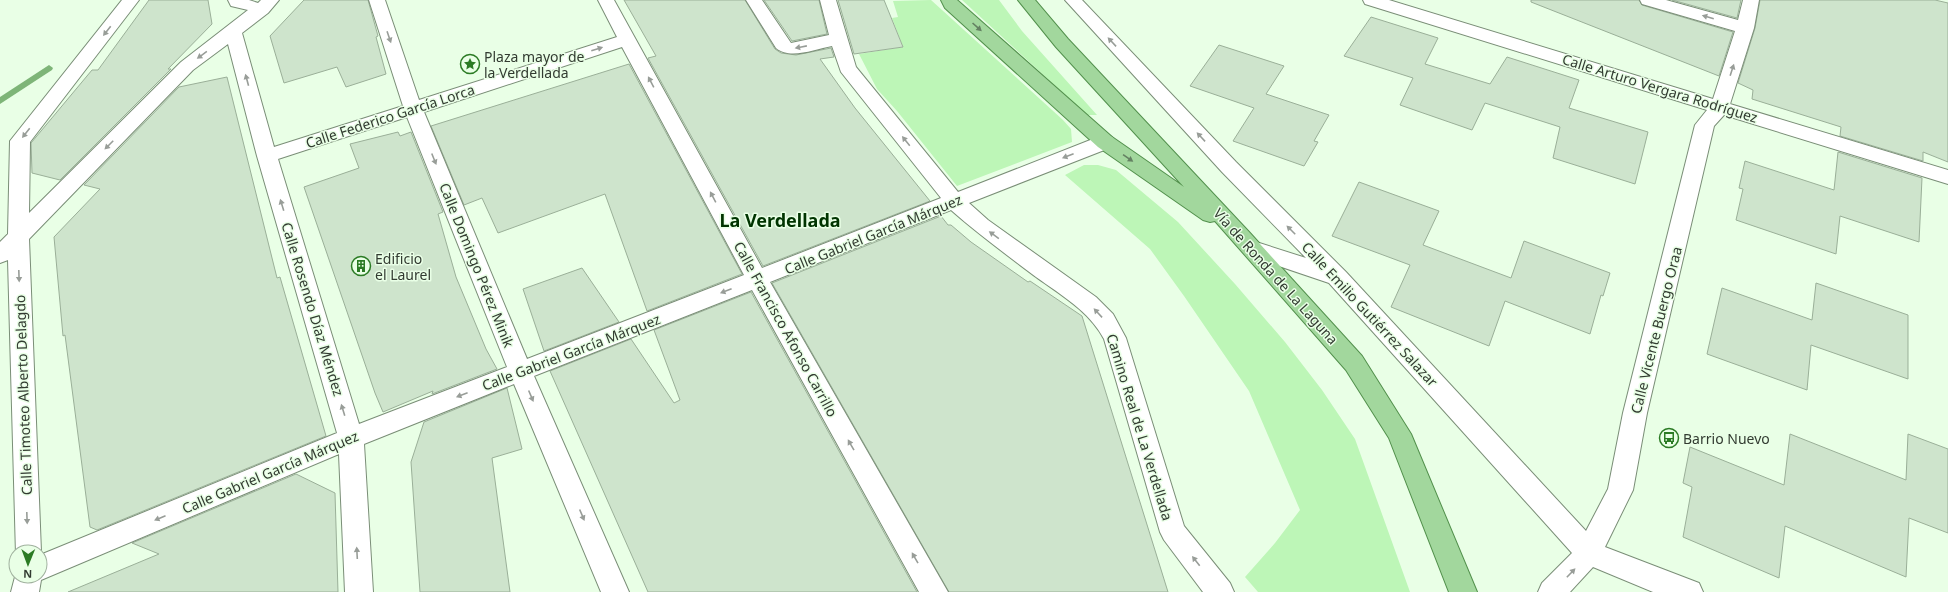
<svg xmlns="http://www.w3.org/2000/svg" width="1948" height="592" font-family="'Noto Sans',sans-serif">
<rect width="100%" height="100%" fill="#e9ffe6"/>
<g fill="#bdf6b7">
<polygon points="931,0 1063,120 1071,129 1072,142 957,186 897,111 877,89 859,54 903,47 892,18 898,17 893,1"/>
<polygon points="962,0 999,0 1022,31 1097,115 1087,115"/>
<polygon points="1084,165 1098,165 1116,170 1178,222 1235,284 1285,342 1322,390 1355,439 1410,592 1258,592 1245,577 1275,543 1300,510 1249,391 1184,296 1150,249 1065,175"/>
</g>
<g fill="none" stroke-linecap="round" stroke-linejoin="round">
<polygon fill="#7eb578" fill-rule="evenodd" points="49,65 53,68 52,70 0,104 0,97"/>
</g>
<g fill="#cee4cc" stroke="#9aaf98">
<polygon points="149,0 208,0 212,24 168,69 171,69 60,180 32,173 31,143 92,70 98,70"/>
<polygon points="304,0 368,0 378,36 376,37 386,74 346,87 337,67 284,83 270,36"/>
<polygon points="624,0 745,0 775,49 781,53 796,55 831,48 834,57 820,59 855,108 930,201 763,266 648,58 656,56"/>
<polygon points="764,0 819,0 827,34 792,41"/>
<polygon points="838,0 884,0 903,47 854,54"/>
<polygon points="1531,0 1639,0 1642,5 1733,32 1719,76 1531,2"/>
<polygon points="1672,0 1741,0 1737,18"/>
<polygon points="1760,0 1935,0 1948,3 1948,162 1923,152 1923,161 1840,136 1841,127 1752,99 1753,90 1738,83 1755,28"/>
<polygon points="1371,17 1438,38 1425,64 1490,84 1507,57 1579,80 1569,108 1648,132 1635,184 1553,158 1560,127 1485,103 1472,130 1400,105 1413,78 1344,56"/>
<polygon points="1219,45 1284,66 1266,94 1329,115 1314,141 1318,142 1304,166 1233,141 1254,108 1190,86"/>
<polygon points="629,64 742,274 647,311 605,194 498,233 482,198 464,205 431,126"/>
<polygon points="227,77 277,278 280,277 326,436 97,530 90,527 65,335 63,336 54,237 100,189 84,185 179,87"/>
<polygon points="398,132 400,136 411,132 443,212 438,214 456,277 486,349 497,369 432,394 433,391 383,412 375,393 304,187 359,168 350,144"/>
<polygon points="1838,152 1922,178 1919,242 1840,216 1836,254 1736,220 1743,189 1739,188 1745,161 1834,190"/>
<polygon points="1359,182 1439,211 1423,245 1511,278 1524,241 1610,273 1603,296 1601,295 1590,334 1505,301 1489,346 1391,307 1410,265 1332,236"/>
<polygon points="941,216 948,225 951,225 971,242 1028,282 1030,281 1082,316 1168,592 949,592 772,283"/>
<polygon points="582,268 619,322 544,351 523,289"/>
<polygon points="1816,283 1908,315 1908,379 1811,345 1807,390 1707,354 1722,288 1812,320"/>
<polygon points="751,292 917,592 648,592 550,371 631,339 674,403 680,400 654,330"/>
<polygon points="507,388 522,449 492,458 510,592 420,592 411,462 424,422"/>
<polygon points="1790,434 1906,480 1908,434 1948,449 1948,533 1909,518 1906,577 1785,526 1779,578 1683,537 1692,487 1683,483 1690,447 1784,485"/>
<polygon points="296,474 335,493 338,592 68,592 159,554 132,543"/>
</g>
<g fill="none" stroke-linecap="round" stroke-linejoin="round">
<g stroke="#7a8e77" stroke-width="2">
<g id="minor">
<path d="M 122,0 L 139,0 L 30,142 L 29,213 L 181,62 L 248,10 L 231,6 L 228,0 L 249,0 L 258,3 L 261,0 L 279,0 L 268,13 L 242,33 L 274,147 L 403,106 L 369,0 L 385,0 L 419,100 L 617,37 L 598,0 L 614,0 L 762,268 L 941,198 L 841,72 L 832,46 C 815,49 790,60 776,48 L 746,0 L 762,0 L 791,43 L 829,35 L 820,0 L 836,0 L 856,67 L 958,192 L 1098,137 L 1105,135 L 1112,137 L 1115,142 L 1112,147 L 969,203 L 988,220 L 1096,297 L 1113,314 L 1126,338 L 1184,526 L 1230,583 L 1234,592 L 1203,592 L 1164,540 L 1160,532 L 1104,339 C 1089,311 1061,295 1036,277 C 1007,255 978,234 951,210 L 770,282 L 948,592 L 919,592 L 752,290 L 534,376 L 629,592 L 601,592 L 514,384 L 364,444 L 373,592 L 345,592 L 339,454 L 41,580 L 39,592 L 11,592 L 16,573 L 16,576 L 40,576 L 40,555 L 337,433 L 257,156 L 228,44 L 193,70 L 29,239 L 41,552 L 40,555 L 40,552 L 16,552 L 16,555 L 8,260 L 0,263 L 0,242 L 8,234 L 10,141 ZM 622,47 L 744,275 L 527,359 L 424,112 ZM 407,117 L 507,367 L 359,424 L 278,159 Z"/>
<polygon points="1065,0 1082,0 1236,162 1346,272 1586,531 1608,489 1623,413 1695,125 1707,110 1365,4 1363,0 1389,0 1713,99 1735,31 1642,4 1640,0 1666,0 1738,20 1743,0 1759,0 1754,28 1730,104 1948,170 1948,184 1724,115 1714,126 1647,413 1633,490 1605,547 1699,583 1703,592 1653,592 1593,567 1570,592 1538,592 1542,583 1572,553 1329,283 1246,255 1242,249 1246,243 1253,241 1306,258 1222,172"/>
</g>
</g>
<g stroke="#52904c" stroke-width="2">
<polygon id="major" points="941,0 957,0 1112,137 1184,187 1056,47 1018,0 1035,0 1068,39 1250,233 1362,356 1411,434 1477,592 1449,592 1389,438 1346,370 1215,221 1210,222 1203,220 1098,147 945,8"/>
</g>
<use href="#minor" fill="#fff" fill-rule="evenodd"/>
<use href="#major" fill="#a2d79d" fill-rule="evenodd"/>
</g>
<defs><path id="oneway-solid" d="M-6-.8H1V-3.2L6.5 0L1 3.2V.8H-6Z"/></defs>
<g fill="#989d98">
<use href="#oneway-solid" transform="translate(1708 17) rotate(-164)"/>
<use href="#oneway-solid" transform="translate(107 31) rotate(128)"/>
<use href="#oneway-solid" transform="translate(389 37) rotate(71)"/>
<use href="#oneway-solid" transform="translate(1112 42) rotate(-133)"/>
<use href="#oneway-solid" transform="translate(801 47) rotate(169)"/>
<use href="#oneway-solid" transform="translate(597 49) rotate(-18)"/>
<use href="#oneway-solid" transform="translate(202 55) rotate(144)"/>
<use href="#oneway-solid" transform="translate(1732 70) rotate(-72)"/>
<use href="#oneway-solid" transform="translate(247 80) rotate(-105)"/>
<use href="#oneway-solid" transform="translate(651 82) rotate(-118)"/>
<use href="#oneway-solid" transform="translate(26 133) rotate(128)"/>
<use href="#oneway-solid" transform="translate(1201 137) rotate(-133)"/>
<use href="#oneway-solid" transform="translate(906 141) rotate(-129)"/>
<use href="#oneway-solid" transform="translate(109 145) rotate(135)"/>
<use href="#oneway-solid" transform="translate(1068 156) rotate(159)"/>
<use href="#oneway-solid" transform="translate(434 159) rotate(68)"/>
<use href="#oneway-solid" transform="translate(713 197) rotate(-118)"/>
<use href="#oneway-solid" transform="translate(282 205) rotate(-107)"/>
<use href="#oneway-solid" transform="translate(1291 230) rotate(-135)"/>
<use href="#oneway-solid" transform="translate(994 235) rotate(-144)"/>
<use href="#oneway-solid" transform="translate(19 276) rotate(88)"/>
<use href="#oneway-solid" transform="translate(726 291) rotate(159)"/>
<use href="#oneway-solid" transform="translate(1098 313) rotate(-133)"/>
<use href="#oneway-solid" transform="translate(462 395) rotate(159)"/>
<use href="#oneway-solid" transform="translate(531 396) rotate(67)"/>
<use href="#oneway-solid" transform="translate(343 410) rotate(-107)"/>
<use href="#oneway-solid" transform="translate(851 445) rotate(-120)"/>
<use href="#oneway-solid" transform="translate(582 515) rotate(67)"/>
<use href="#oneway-solid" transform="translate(27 518) rotate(88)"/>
<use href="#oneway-solid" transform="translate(160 518) rotate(157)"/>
<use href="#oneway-solid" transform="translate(357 553) rotate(-93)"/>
<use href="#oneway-solid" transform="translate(915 558) rotate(-120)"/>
<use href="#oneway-solid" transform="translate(1196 561) rotate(-128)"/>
<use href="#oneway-solid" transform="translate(1571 573) rotate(-46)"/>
</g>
<g fill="#648162">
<use href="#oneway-solid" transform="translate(977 27) rotate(42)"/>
<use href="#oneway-solid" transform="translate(1128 158) rotate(35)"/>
</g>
<defs>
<g id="sight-ring" transform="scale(1)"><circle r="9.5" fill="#e9ffe6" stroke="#2b7b24" stroke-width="1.5"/><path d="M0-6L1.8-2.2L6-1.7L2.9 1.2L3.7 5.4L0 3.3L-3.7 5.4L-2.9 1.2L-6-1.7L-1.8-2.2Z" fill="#2b7b24"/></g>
<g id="building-ring" transform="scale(1)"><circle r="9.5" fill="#e9ffe6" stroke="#2b7b24" stroke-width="1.5"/><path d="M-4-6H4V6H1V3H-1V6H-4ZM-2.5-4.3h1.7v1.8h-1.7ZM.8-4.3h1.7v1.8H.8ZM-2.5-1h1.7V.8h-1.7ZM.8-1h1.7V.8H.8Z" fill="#2b7b24"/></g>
<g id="bus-ring" transform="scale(1)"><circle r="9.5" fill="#e9ffe6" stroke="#2b7b24" stroke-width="1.5"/><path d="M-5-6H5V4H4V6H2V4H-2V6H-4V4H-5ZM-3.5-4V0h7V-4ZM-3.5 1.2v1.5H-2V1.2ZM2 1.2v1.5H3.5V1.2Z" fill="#2b7b24"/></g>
</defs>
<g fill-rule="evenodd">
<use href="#sight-ring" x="470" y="64"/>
<use href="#building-ring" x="361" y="266"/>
<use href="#bus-ring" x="1669" y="438"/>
</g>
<g text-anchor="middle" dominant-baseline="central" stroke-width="3" stroke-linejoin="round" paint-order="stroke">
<g font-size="14" fill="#323b31" stroke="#e9ffe6" text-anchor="start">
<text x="484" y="56">Plaza mayor de<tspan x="484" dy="16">la Verdellada</tspan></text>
<text x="375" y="258">Edificio<tspan x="375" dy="16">el Laurel</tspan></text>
<text x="1683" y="438">Barrio Nuevo</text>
</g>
<g font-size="14" fill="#323b31" stroke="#e9ffe6">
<text transform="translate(1660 88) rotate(17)">Calle Arturo Vergara Rodríguez</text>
<text transform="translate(390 116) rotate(-18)">Calle Federico García Lorca</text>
<text transform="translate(873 234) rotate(-22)">Calle Gabriel García Márquez</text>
<text transform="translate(477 265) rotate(68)">Calle Domingo Pérez Minik</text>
<text transform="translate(1276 276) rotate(48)">Vía de Ronda de La Laguna</text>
<text transform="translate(313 309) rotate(73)">Calle Rosendo Díaz Méndez</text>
<text transform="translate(1370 314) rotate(47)">Calle Emilio Gutiérrez Salazar</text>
<text transform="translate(786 329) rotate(61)">Calle Francisco Afonso Carrillo</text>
<text transform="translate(1656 330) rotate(-76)">Calle Vicente Buergo Oraa</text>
<text transform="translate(571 352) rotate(-21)">Calle Gabriel García Márquez</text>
<text transform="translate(23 395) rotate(-92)">Calle Timoteo Alberto Delagdo</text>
<text transform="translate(1140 427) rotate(73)">Camino Real de La Verdellada</text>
<text transform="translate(270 472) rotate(-23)">Calle Gabriel García Márquez</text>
</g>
<g font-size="18" font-weight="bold" fill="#003400" stroke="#e9ffe6">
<text x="780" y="220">La Verdellada</text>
</g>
</g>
<g transform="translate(28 564) rotate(181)"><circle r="19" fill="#e9ffe6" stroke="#a0b19e"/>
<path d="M0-3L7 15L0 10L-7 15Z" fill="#2b7b24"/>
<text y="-6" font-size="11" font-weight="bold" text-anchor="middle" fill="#323b31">N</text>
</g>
</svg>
